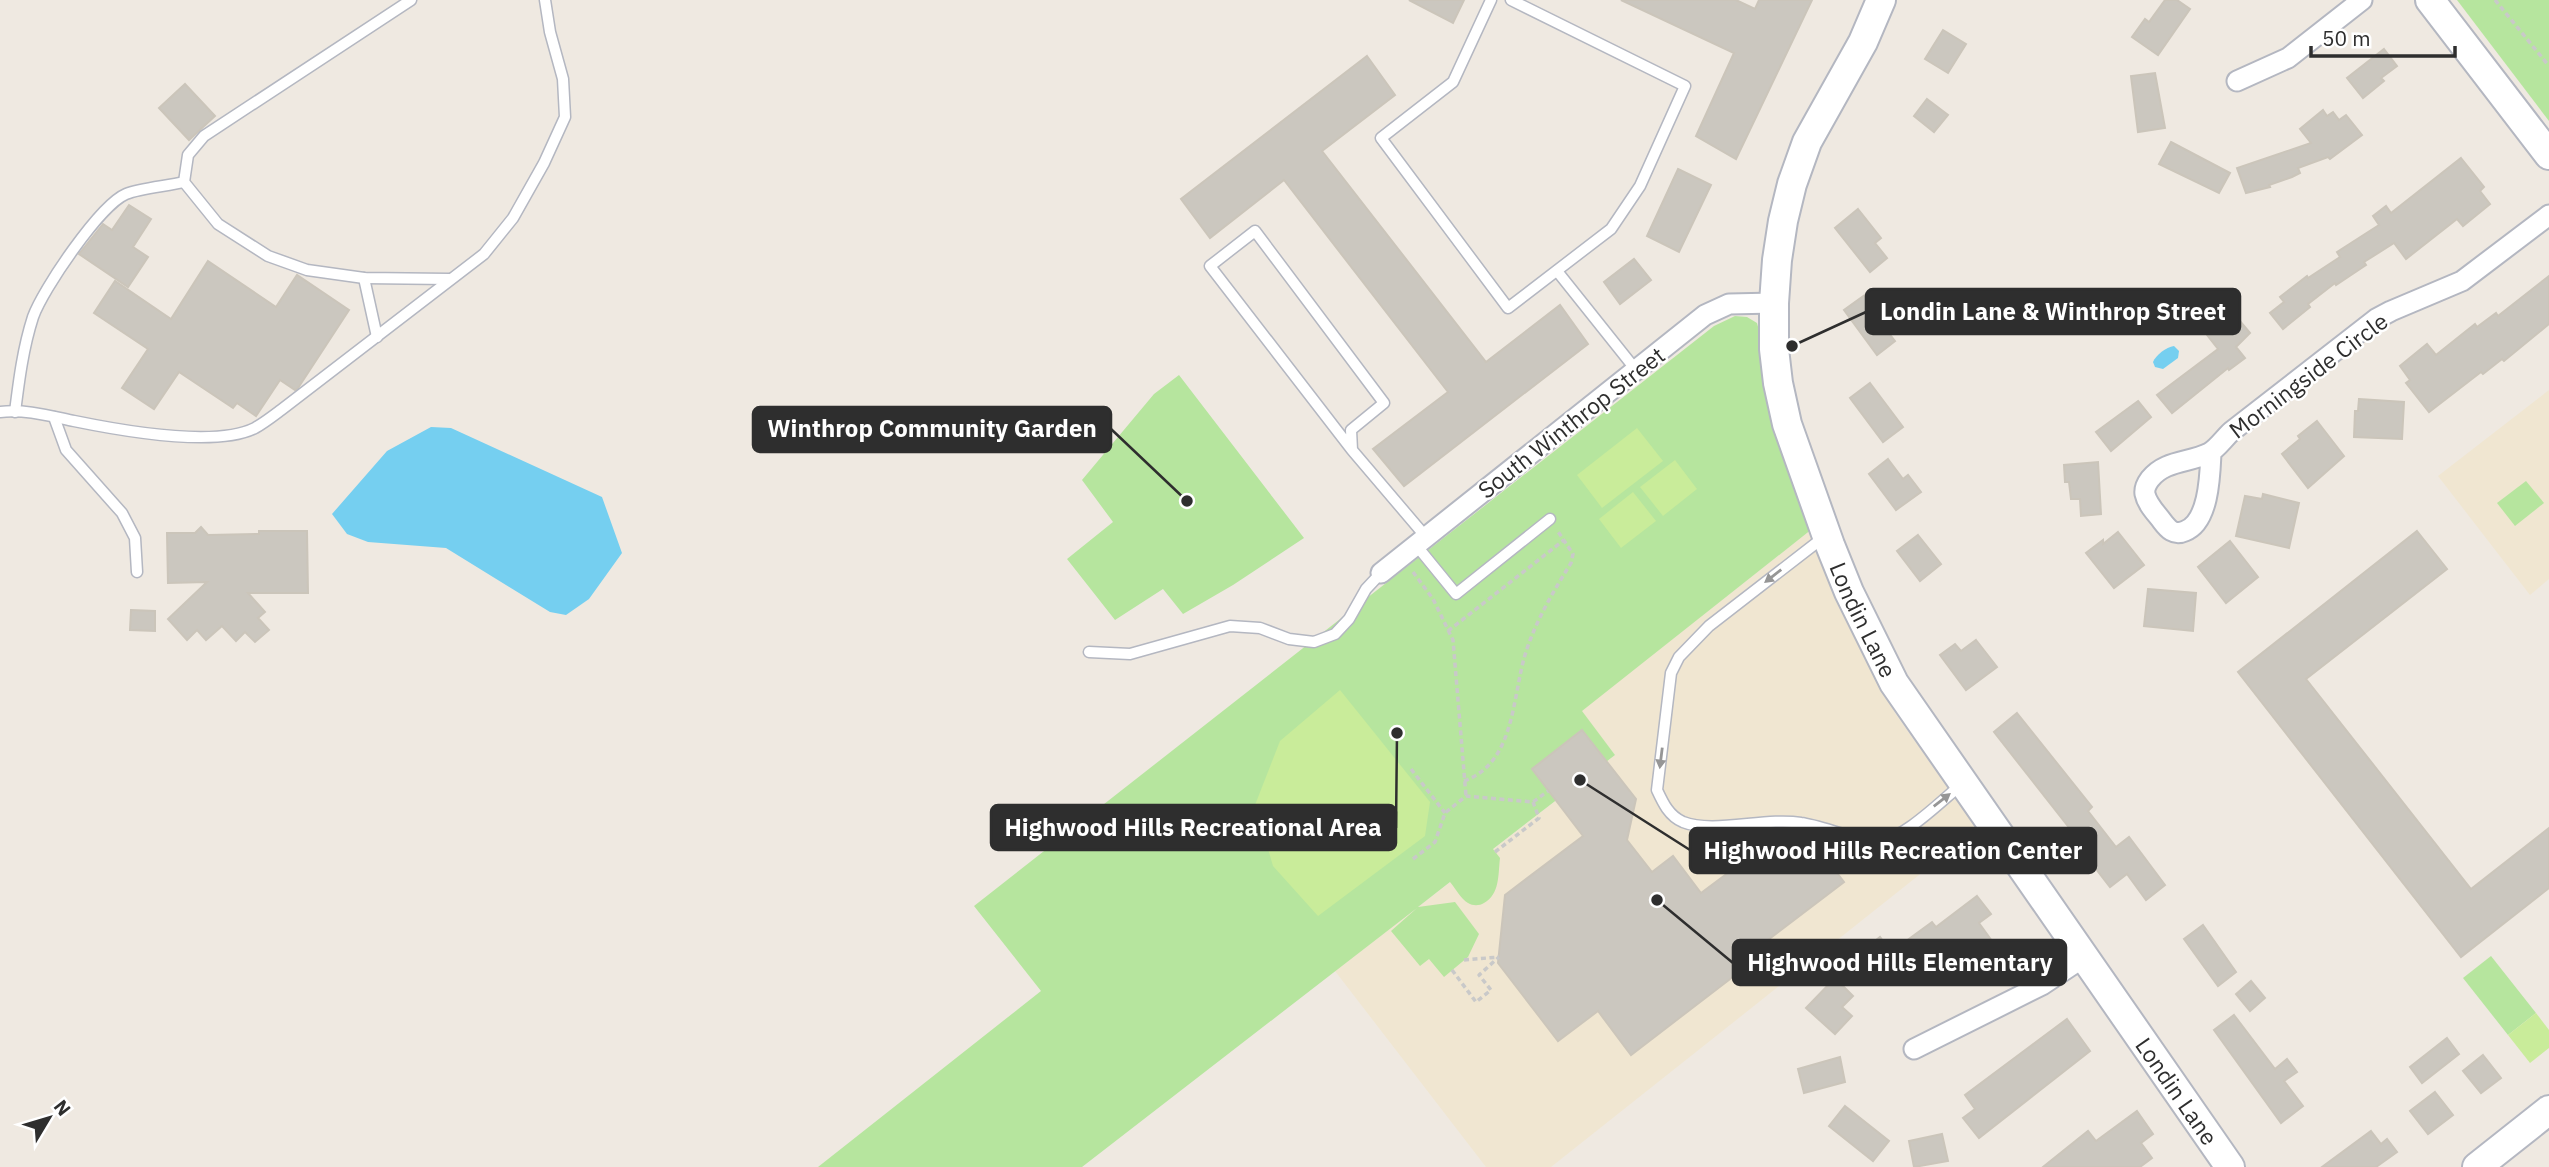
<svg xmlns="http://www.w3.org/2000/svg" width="2549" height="1167" font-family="'IBM Plex Sans',sans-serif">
<rect width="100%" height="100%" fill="#efe9e1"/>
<g fill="#f0e6d1">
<polygon points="2549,390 2549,579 2530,595 2438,476"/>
<polygon points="1812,529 1828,578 1846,621 1895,713 1977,829 1551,1167 1486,1167 1335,971 1615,755 1581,711"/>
</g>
<g fill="#b6e59e">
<polygon points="2457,0 2549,0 2549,121"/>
<path d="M 1735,316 L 1747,317 L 1757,323 L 1812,529 L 1582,711 L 1615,755 L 1493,849 L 1500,858 C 1498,875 1500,894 1484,903 C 1479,906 1473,906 1468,903 C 1461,899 1456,889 1450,882 L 1418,907 L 1455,902 L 1479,934 L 1468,957 L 1444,977 L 1429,959 L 1420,966 L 1391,931 L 1417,908 L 1082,1167 L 818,1167 L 1041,991 L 974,906 L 1714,326 Z"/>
<polygon points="1179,375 1304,538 1233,585 1183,614 1163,589 1115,620 1067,559 1113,522 1082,480 1154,394"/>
<polygon points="2526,481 2544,503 2515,526 2497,503"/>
<polygon points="2491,956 2536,1013 2508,1035 2463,978"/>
</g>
<g fill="#c9ec9a">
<polygon points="1637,428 1663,461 1602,508 1577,475"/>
<polygon points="1675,460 1697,489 1663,516 1640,487"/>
<polygon points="1633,492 1656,521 1621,548 1599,519"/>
<polygon points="1340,690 1430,802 1425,836 1318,916 1273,866 1255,805 1280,741"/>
<polygon points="2536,1013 2549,1030 2549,1048 2530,1063 2508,1035"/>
</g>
<g fill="#75cff0">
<path d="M 2174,346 L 2179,351 L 2178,358 L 2163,369 L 2155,367 L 2153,362 C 2156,355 2166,347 2174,346 Z"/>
<polygon points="431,427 451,428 602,497 622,553 589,599 566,615 550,612 446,548 368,542 347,534 332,514 387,451"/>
</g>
<g fill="#cbc7bf" stroke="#cbc5ba" stroke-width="2">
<polygon points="1409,0 1464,0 1453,23"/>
<polygon points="1621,0 1736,0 1755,9 1759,0 1812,0 1736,159 1696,136 1734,53"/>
<polygon points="2165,0 2177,0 2190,9 2158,55 2132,37 2145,19 2149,22"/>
<polygon points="1943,30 1966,44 1948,73 1925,59"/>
<polygon points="2384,49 2397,66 2381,78 2384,81 2363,98 2347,78"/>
<polygon points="1367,56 1395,95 1322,151 1486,362 1560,305 1588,344 1404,486 1373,449 1448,392 1284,180 1210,238 1181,199"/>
<polygon points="2155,73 2165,128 2138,132 2131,76"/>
<polygon points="185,84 215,116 189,140 159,108"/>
<polygon points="1927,99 1948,115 1934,132 1914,116"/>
<polygon points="2323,110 2327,116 2333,112 2339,120 2346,115 2362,135 2330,159 2328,157 2298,168 2300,173 2292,177 2269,185 2270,187 2246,193 2237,168 2311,143 2300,129"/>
<polygon points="2171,142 2230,173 2219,193 2159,164"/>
<polygon points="2461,158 2484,187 2480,191 2490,204 2463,226 2457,219 2406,259 2394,243 2364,262 2366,265 2336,285 2335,283 2308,304 2310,307 2283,329 2270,313 2284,302 2280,297 2307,276 2308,278 2340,257 2337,252 2379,225 2373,216 2386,206 2391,213"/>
<polygon points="1678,169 1711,185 1679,252 1647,236"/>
<polygon points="129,205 151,219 133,247 148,257 128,287 79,254 103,224 112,230"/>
<polygon points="1858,209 1881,238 1875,243 1887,258 1870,272 1835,228"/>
<polygon points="1634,259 1651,280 1620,304 1604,282"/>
<polygon points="208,261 276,307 297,275 349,310 298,388 295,390 280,380 256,416 237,403 233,408 179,372 154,409 122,388 148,349 94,313 115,281 171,319"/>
<polygon points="2549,276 2549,324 2504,361 2502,359 2483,374 2481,372 2429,412 2406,383 2410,380 2400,366 2427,344 2436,355 2475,324 2477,327 2496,313 2498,316"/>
<polygon points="1865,295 1887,324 1884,327 1895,341 1877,355 1844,310"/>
<polygon points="2234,314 2250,333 2236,347 2245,358 2229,370 2228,368 2172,413 2157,395 2218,349 2207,335"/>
<polygon points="1870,383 1903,427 1883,442 1850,398"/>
<polygon points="2359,399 2404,402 2402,439 2354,437 2355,411 2358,411"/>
<polygon points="2138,401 2151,417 2111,451 2096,432"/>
<polygon points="2317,421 2344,456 2308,488 2282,454 2300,439 2298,436"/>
<polygon points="1888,459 1903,479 1908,475 1921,492 1896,510 1869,474"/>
<polygon points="2098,462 2101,514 2081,516 2080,499 2071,499 2069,482 2065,482 2064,465"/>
<polygon points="2263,494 2299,503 2289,548 2236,536 2245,496 2262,499"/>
<polygon points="201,527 208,535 259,534 259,531 307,531 308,593 248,593 265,612 258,618 269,630 255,642 245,632 236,641 222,626 206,640 197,630 187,640 168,619 207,582 168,583 167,533 195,533"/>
<polygon points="2417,531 2447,569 2306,679 2471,889 2549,828 2549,888 2461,957 2238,672"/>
<polygon points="2118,532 2144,565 2114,588 2086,553 2103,540 2103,544"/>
<polygon points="1918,535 1941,564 1920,581 1897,551"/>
<polygon points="2230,541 2258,577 2226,603 2198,567"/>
<polygon points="2148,589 2196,593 2193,631 2144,626"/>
<polygon points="131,610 155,611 155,631 130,630"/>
<polygon points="1976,640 1997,667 1966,690 1940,655 1955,644 1961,651"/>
<polygon points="2017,713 2092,807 2088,811 2116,847 2129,837 2165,885 2146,900 2127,874 2110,887 2093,865 2096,862 1994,732"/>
<polygon points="1582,730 1636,799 1627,840 1652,872 1673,856 1701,893 1772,840 1817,847 1844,882 1760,946 1764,953 1631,1055 1598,1011 1558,1041 1498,963 1505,895 1583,836 1532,769"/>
<polygon points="1977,896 1991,914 1979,923 1992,941 1949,975 1939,962 1927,971 1914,954 1876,982 1856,956 1880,937 1891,952 1932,922 1936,927"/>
<polygon points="2203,925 2236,972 2218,986 2184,939"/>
<polygon points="1835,978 1853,996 1842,1007 1852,1016 1835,1034 1806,1008"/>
<polygon points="2251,981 2265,998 2250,1011 2236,994"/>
<polygon points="2234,1015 2275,1069 2287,1059 2297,1072 2284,1081 2303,1106 2281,1123 2214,1030"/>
<polygon points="2067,1019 2090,1051 1979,1138 1963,1118 1975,1109 1965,1095"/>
<polygon points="2447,1038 2459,1054 2422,1083 2410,1067"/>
<polygon points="2483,1055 2501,1078 2481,1093 2463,1071"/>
<polygon points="1840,1057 1845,1082 1804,1093 1798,1069"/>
<polygon points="2435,1092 2453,1115 2428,1134 2410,1111"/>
<polygon points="1845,1106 1889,1141 1873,1161 1829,1126"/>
<polygon points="2137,1111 2153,1134 2141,1143 2152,1158 2140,1167 2043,1167 2088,1131 2096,1141"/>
<polygon points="2371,1131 2381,1144 2387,1139 2397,1152 2376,1167 2322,1167"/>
<polygon points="1942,1134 1948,1161 1914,1167 1909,1141"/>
</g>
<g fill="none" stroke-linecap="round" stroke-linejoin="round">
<g stroke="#b4b7c1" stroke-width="13">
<g id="lane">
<polyline points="411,0 204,136 188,155 184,182 218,224 268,256 307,270 364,278 449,279"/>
<polyline points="1491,0 1453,82 1381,138 1508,308 1611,229 1640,186 1685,86 1511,0"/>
<polyline points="1557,271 1636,370"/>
<polyline points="364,278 377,337"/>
<path d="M 0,412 C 25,409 50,416 74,421 C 118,430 215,448 255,428 C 264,423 273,416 281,410 L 484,254 L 513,218 L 544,163 L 565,117 L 563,79 L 550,32 L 545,0"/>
<path d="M 15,412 C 19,380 23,348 33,317 C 43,289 100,205 126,194 C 140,188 168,186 184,182"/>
<polyline points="54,417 66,450 122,513 135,538 137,572"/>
<polyline points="1352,450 1210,266 1255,231 1384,403 1351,430 1352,450 1426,537"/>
<path d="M 1824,537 L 1709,626 L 1679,657 L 1671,673 L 1657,790 C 1663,803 1669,816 1683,822 C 1713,834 1766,817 1801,823 C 1820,825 1863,843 1879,841 C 1905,838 1941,801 1962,784"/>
<polyline points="1416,545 1456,594 1550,519"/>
<polyline points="1089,652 1130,654 1230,626 1260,628 1289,639 1314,642 1335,634 1349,619 1366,589 1381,573"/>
</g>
</g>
<g stroke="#b4b7c1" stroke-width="23">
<g id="street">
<polyline points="2237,81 2288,58 2362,0"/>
<path d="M 2211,453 C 2210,475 2209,522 2185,531 C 2174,536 2168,529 2162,521 C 2156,513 2147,504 2145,494 C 2144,488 2147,483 2150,479 C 2165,460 2189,463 2209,453 C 2217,449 2225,437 2232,431 L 2376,319 L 2391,311 L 2462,281 L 2549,215"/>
<polyline points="1381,573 1705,315 1729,304 1774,303"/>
<polyline points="1914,1049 2042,985 2084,957"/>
</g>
</g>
<g stroke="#b4b7c1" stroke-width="32">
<g id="secondary">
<path id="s1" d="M 1881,0 L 1863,42 L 1807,142 L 1792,184 L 1783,221 L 1777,260 L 1774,303 L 1774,349 L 1778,383 L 1787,424 L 1830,545 L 1849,592 L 1894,683 L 2230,1167"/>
<polyline points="2430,0 2549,155"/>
<polyline points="2477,1167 2549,1110"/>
</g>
</g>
<g stroke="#c9c9c9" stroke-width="3.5" stroke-dasharray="5 3.5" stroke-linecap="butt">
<polyline points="2495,0 2549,66"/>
<polyline points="1413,572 1433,599 1453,640 1466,796"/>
<polyline points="1448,631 1564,540"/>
<polyline points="1411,769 1445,813"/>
<path d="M 1464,781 C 1515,763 1512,698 1525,655 C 1535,622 1553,592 1571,563 L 1573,554 L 1557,530"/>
<polyline points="1495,852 1539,818 1533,802"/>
<polyline points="1413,859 1435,842 1445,813 1466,796 1533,802 1548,791"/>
<polyline points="1464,960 1499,957"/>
<polyline points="1452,970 1476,1002 1491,990 1479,975 1499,957"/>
</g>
<use href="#lane" stroke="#fff" stroke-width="10"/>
<use href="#street" stroke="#fff" stroke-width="19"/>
<use href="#secondary" stroke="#fff" stroke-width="28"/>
</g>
<defs><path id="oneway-solid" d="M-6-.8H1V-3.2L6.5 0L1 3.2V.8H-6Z" transform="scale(1.75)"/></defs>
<g fill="#969696">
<use href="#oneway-solid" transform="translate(1773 576) rotate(142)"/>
<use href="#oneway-solid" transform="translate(1661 758) rotate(97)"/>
<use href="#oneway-solid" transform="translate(1942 800) rotate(-38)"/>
</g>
<g text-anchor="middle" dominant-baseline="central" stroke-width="5" stroke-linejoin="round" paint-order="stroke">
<g font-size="23" fill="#2e2e2e" stroke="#fff">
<text transform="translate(2308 375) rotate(-37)">Morningside Circle</text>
<text transform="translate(1571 422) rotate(-38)">South Winthrop Street</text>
<text stroke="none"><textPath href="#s1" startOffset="658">Londin Lane</textPath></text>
<text stroke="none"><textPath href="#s1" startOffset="1225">Londin Lane</textPath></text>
</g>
</g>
<path fill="none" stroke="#2e2e2e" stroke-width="2.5" d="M1792 346L1866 312M1187 501L1111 429M1397 733L1396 828M1580 780L1690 850M1657 900L1733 963"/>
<g fill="#2e2e2e" stroke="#fff" stroke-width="2.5">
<circle cx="1792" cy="346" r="7"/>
<circle cx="1187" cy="501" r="7"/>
<circle cx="1397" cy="733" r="7"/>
<circle cx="1580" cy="780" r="7"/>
<circle cx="1657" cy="900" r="7"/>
</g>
<g fill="#2e2e2e" stroke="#2e2e2e" stroke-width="2.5">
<rect x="1866" y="289" width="374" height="45" rx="7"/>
<rect x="753" y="407" width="358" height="45" rx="7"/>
<rect x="991" y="805" width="405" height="45" rx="7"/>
<rect x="1690" y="828" width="406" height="45" rx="7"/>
<rect x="1733" y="940" width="333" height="45" rx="7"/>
</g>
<g font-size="24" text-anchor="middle" font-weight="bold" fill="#fff">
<text x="2053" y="320">Londin Lane &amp; Winthrop Street</text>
<text x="932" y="437">Winthrop Community Garden</text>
<text x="1193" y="836">Highwood Hills Recreational Area</text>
<text x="1893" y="859">Highwood Hills Recreation Center</text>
<text x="1900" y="971">Highwood Hills Elementary</text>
</g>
<g transform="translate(49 1118) rotate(52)" stroke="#ffffff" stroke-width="5" paint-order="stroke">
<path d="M0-5L12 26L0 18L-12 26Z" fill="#2e2e2e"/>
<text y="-10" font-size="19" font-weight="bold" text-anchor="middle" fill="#2e2e2e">N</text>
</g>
<path d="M2311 46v10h144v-10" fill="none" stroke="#2e2e2e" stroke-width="3.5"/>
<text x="2322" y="46" font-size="21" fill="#2e2e2e" stroke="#ffffff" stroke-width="5" paint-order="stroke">50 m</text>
</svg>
